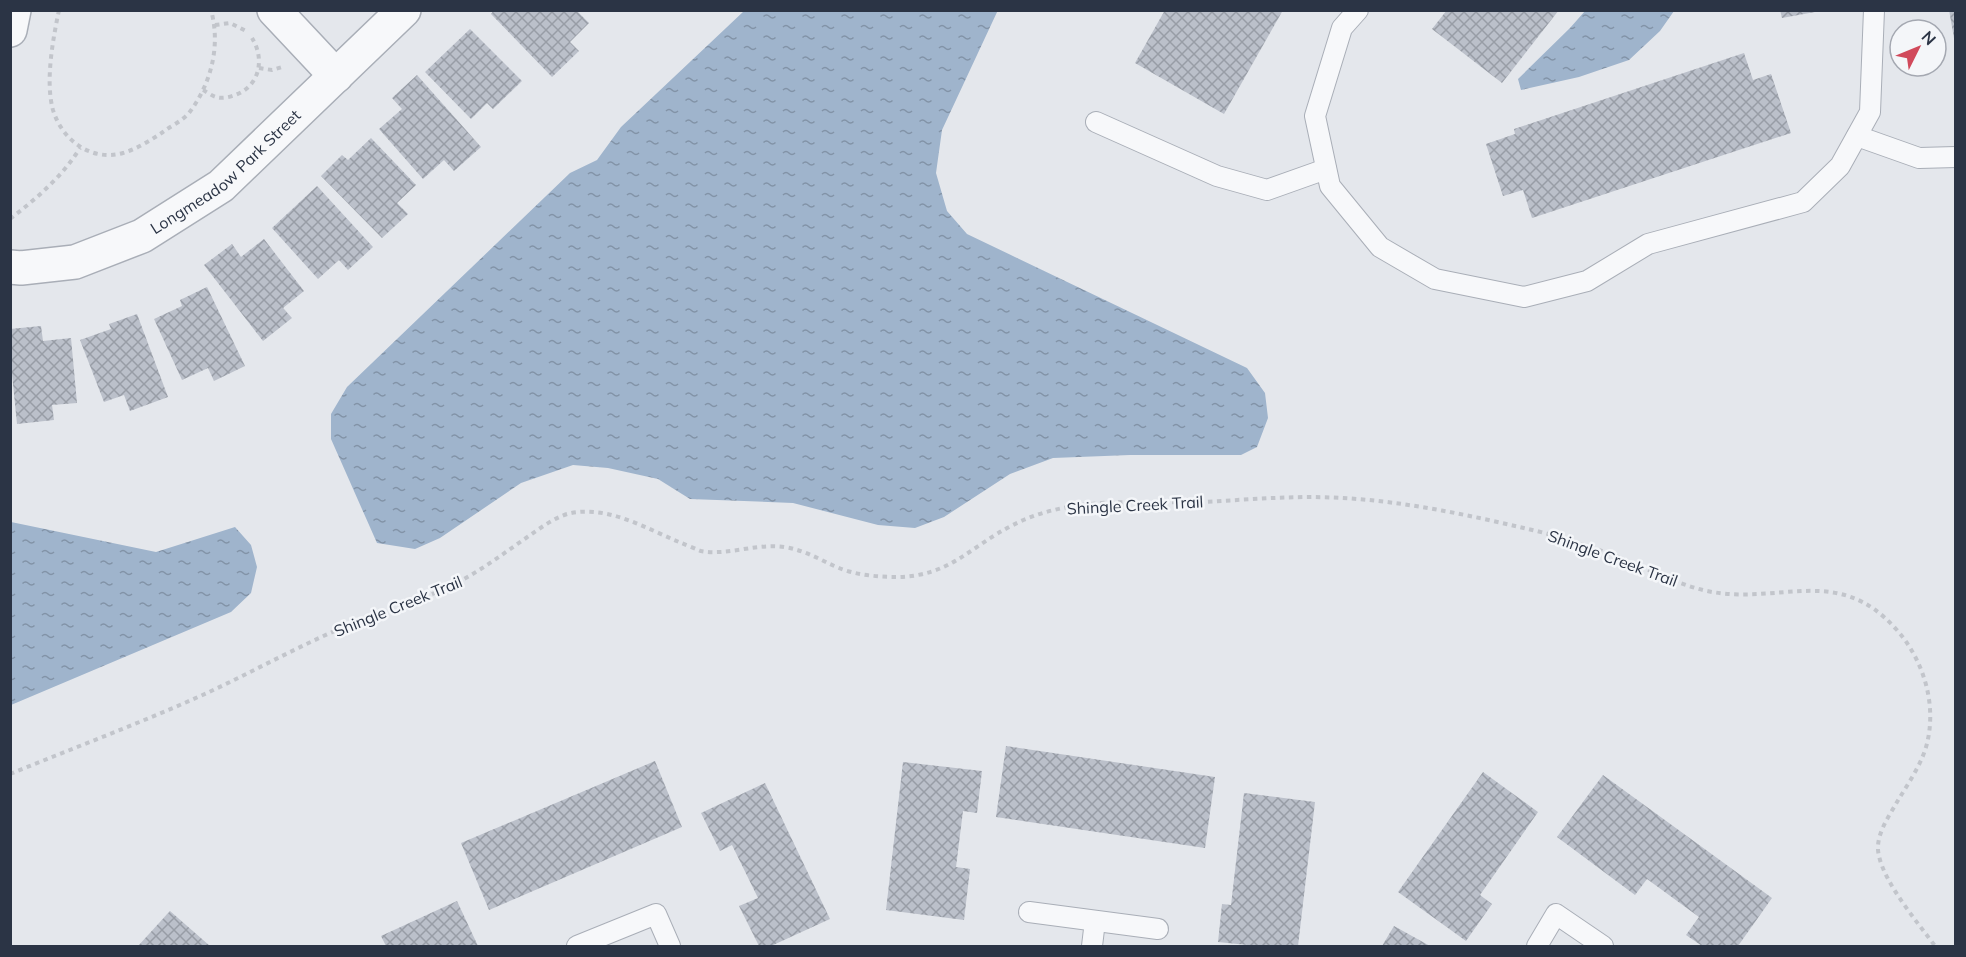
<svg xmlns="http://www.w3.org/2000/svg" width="1966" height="957" font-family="Mulish,sans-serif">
<defs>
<pattern id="water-ripples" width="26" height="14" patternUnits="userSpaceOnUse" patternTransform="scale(1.5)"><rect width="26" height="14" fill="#9fb4cc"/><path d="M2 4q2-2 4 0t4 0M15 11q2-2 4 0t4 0" fill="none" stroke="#8293a7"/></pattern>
<pattern id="building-cross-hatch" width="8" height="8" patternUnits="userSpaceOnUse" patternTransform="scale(1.5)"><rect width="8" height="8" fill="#bbc0ca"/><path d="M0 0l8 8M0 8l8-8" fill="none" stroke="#989da6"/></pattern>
</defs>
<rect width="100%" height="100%" fill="#e4e7ec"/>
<g fill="url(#water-ripples)">
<polygon points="998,10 942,130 936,173 947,211 967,234 1247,368 1265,393 1268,418 1257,447 1241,455 1130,455 1053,458 1010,474 944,517 915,528 878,525 793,503 690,499 658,479 608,468 573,465 521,483 440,538 415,549 377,543 331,439 331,414 347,387 570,173 597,160 621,127 744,11"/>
<polygon points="1585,11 1674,11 1660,31 1629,60 1579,77 1521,90 1518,79 1570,28"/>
<polygon points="11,522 156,552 235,527 251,545 257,567 251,593 231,612 11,705"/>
</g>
<g fill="url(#building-cross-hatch)">
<polygon points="494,10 576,10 589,23 570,42 579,51 552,77 491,14"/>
<polygon points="1165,10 1283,10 1224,114 1135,63"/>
<polygon points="1447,10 1559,10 1502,83 1432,29"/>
<polygon points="1780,10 1815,10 1815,12 1782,18"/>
<polygon points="1949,10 1956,10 1956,38 1954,38"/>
<polygon points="470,29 522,81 493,109 487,103 471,119 425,72"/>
<polygon points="1744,53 1753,80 1771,74 1791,133 1532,218 1523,190 1503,196 1486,144 1515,134 1514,129"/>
<polygon points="417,75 481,147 454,171 444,160 423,179 379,129 402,109 392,98"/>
<polygon points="371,138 416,185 397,203 408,214 382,238 321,176 342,155 348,160"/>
<polygon points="317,186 373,247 348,270 339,260 318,279 272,228"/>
<polygon points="264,239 304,291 283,308 292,318 263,341 204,265 232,244 241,257"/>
<polygon points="207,287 245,366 214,381 208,368 182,380 154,319 182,306 180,300"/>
<polygon points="137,314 168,397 130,411 124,395 104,402 80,340 111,329 109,324"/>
<polygon points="41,326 43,341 71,338 77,403 52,405 54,420 17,424 10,354 10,329"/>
<polygon points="1006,746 1215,777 1205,848 996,817"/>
<polygon points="655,761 682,827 489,910 461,843"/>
<polygon points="903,762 982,771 977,813 963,811 956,867 970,869 964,920 886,910"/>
<polygon points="1483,772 1538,812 1480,895 1492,904 1466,941 1398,892"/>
<polygon points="1603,775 1772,898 1738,946 1702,946 1686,935 1699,917 1647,879 1635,895 1557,837"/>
<polygon points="765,783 830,919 771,946 759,946 739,906 758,898 732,845 720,851 701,813"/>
<polygon points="1244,793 1315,802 1298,946 1257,946 1218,942 1222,904 1231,905"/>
<polygon points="457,901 478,946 386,946 381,936"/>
<polygon points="170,911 210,946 138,946"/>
<polygon points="1394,926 1430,946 1382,946"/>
</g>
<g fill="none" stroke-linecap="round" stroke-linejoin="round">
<g stroke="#a9aeb7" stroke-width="22">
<g id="service">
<polyline points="1358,10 1342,28 1315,116 1330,186 1380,247 1435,279 1524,297 1587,281 1648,244 1803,202 1840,166 1870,112 1874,10"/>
<polyline points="1096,122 1217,176 1267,190 1326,169"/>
<polyline points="1857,136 1919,158 1956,157"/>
<polyline points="1029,912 1158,929"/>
<polyline points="577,946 656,914 670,946"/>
<polyline points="1092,946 1095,921"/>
<polyline points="1537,946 1556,914 1603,946"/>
</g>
</g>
<g stroke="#a9aeb7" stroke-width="36">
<g id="minor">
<polyline points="274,10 336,76"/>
<polyline points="10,30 14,10"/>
<path id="s1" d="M 10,267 L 21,268 L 75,262 L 142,236 L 221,186 L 404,10"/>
</g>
</g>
<g stroke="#c2c5cb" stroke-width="4" stroke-dasharray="4.5 4.5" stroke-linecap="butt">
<path d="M 59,10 C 53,39 45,81 53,110 C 62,140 91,162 123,153 C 137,149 151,140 163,132 C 171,126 182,121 189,113 C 211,84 221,46 211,10"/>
<polyline points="215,25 230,23 248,32"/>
<polyline points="259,68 272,70 282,67"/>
<path d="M 203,90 C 207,92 212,96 216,97 C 222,99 230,97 235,95 C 260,86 265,59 252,38"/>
<path d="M 10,219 C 37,198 62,177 80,148"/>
<path d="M 10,774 C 76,747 143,722 207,693 C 254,671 299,646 346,626 C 379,612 414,603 446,588 C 475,575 500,556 526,538 C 539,529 552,519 567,514 C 606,504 645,528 679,542 C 682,543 698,550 701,551 C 727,556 756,543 784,547 C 805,550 820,560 839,568 C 856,575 878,577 897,577 C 951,576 969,547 1013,525 C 1034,514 1058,508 1081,505 C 1120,500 1160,503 1200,502 C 1247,500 1294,495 1342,498 C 1402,501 1469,515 1528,529 C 1555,535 1582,544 1608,553 C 1641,565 1672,583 1707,591 C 1780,606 1837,563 1896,629 C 1922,658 1936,700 1928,739 C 1924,761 1909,782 1897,802 C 1888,818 1874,837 1879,856 C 1885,884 1918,923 1935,946"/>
</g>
<use href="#service" stroke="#f7f8fa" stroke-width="20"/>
<use href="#minor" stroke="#f7f8fa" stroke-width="33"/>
</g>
<g text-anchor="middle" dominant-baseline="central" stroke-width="5" stroke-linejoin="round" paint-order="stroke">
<g font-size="16" fill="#2b3445" stroke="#f4f6f9">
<text stroke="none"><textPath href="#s1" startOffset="243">Longmeadow Park Street</textPath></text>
<text transform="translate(1135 505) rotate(-3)">Shingle Creek Trail</text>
<text transform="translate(1613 558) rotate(20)">Shingle Creek Trail</text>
<text transform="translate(398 606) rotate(-22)">Shingle Creek Trail</text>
</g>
</g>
<rect width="1966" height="957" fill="none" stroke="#2b3445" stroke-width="24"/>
<g transform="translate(1918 48) rotate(47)"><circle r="28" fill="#f4f6f9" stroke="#a4a8b1" stroke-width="1.5"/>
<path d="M0-4.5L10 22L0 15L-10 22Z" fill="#d1495b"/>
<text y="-9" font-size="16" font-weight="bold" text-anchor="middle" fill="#2b3445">N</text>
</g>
</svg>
